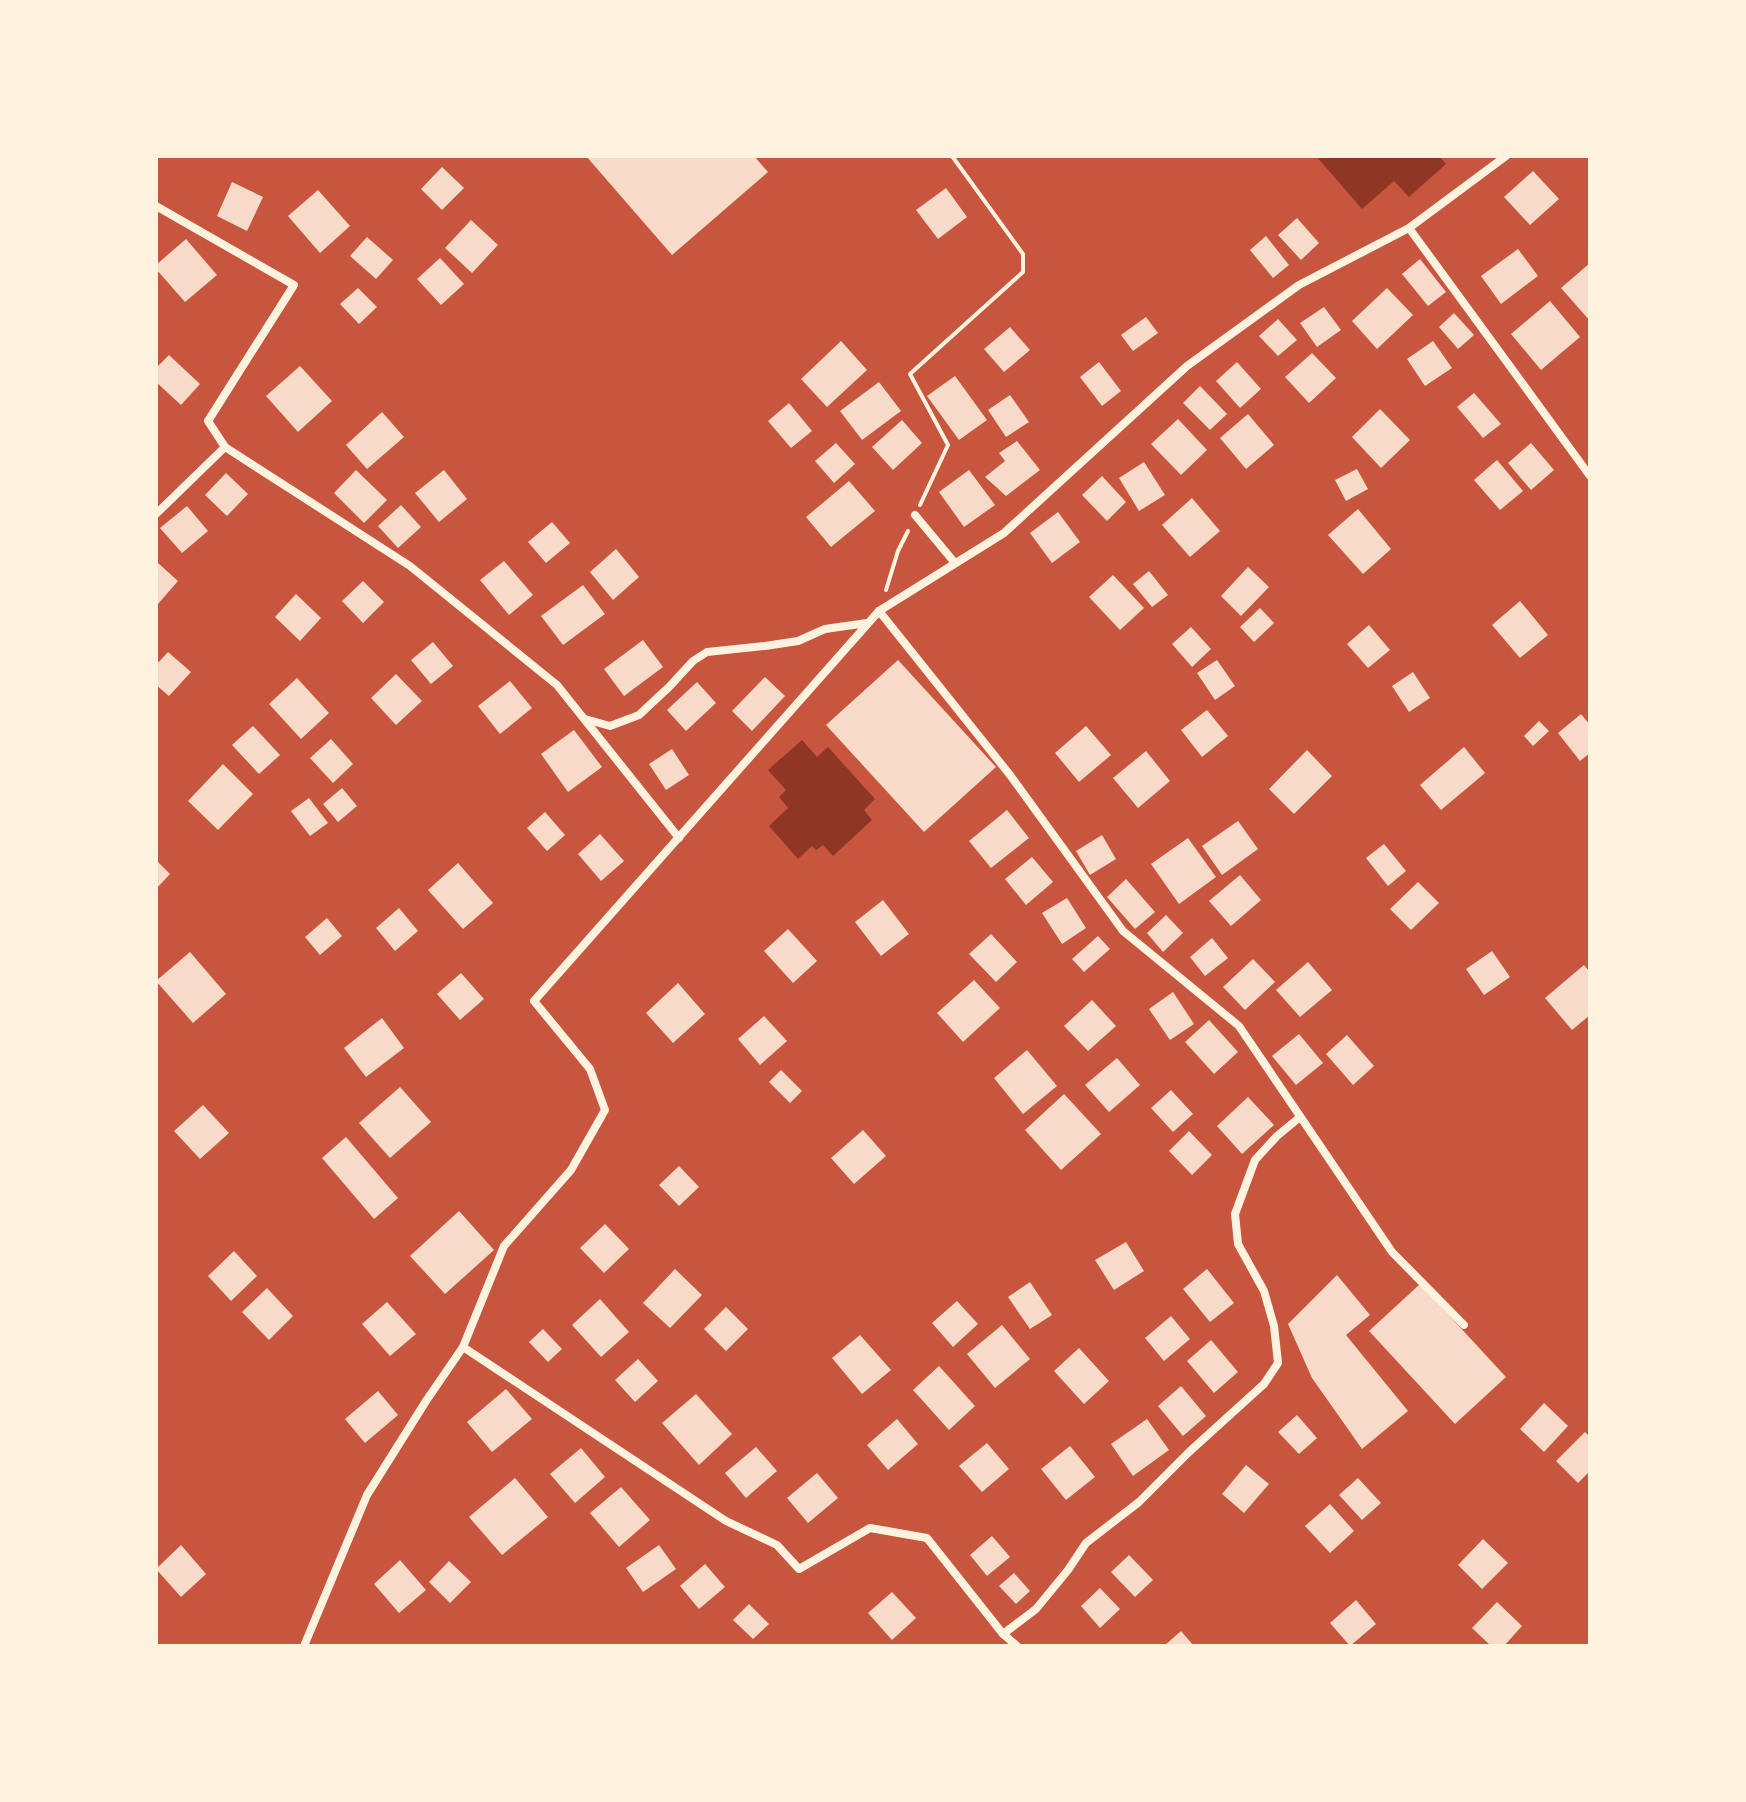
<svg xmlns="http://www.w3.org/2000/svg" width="1746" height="1802" font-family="Ubuntu,sans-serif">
<rect width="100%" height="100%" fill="#c8553d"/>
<g fill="#8f3625">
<polygon points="1316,156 1439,156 1446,164 1409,197 1394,181 1362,209"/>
<polygon points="802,740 817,757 828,747 875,799 864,810 872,820 833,856 823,845 816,850 812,846 798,859 769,826 788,808 779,797 786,790 768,770"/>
</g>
<g fill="#f7dbc8">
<polygon points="586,156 754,156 768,172 672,255"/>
<polygon points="442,167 464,188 442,210 421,189"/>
<polygon points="1533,171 1559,199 1530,225 1504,197"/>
<polygon points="232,182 263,197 247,231 217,216"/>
<polygon points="946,188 967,217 938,239 916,210"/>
<polygon points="318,190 350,226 320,253 288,216"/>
<polygon points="1297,218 1319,243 1301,260 1278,235"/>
<polygon points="471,220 498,245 472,273 445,248"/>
<polygon points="1266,236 1289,265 1273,278 1250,250"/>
<polygon points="367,237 393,260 376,279 350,256"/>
<polygon points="186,239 217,275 185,302 156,269 156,265"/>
<polygon points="1518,249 1538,276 1501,304 1481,276"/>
<polygon points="440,258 464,284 441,305 417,279"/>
<polygon points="1420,259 1446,292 1428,306 1402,274"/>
<polygon points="1590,263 1590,321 1561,288"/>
<polygon points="358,288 377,307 359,324 340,304"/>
<polygon points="1387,288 1413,315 1377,349 1352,321"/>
<polygon points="1550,301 1580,337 1541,370 1511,334"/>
<polygon points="1324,307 1341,330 1317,347 1300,323"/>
<polygon points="1454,313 1474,335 1458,349 1439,327"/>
<polygon points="1146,317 1158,333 1133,351 1121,335"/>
<polygon points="1278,319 1297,340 1278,356 1259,336"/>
<polygon points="1010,327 1030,350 1004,372 984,349"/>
<polygon points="841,341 867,370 827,407 801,379"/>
<polygon points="1433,341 1452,368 1425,386 1407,359"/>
<polygon points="1312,353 1336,378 1309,403 1285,377"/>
<polygon points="169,355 200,384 181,405 156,382 156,368"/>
<polygon points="1099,362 1121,391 1102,406 1080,377"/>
<polygon points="1237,362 1261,389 1240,408 1216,381"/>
<polygon points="300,366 332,401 298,432 266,396"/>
<polygon points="955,376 987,420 959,440 927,396"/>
<polygon points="879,382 901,411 862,440 840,411"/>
<polygon points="1200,386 1227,414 1210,430 1183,403"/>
<polygon points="1474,393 1501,424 1483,438 1457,407"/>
<polygon points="1010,395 1029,422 1006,437 988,410"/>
<polygon points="789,403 812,431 791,448 768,421"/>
<polygon points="1380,409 1410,440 1381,468 1352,437"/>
<polygon points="382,412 404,437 367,469 346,445"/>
<polygon points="1248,414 1274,445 1246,469 1220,438"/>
<polygon points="1178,419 1207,450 1181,475 1151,444"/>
<polygon points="902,420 922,443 893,470 872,447"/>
<polygon points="1017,441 1040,470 1006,496 985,477 1005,461 999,453"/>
<polygon points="836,443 855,464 834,483 815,461"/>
<polygon points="1531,443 1554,470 1531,490 1508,463"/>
<polygon points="1497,460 1523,491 1500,510 1474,480"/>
<polygon points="1144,462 1165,495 1139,511 1119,478"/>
<polygon points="1357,469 1368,489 1346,501 1335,480"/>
<polygon points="356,470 387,500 364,523 334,493"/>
<polygon points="444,470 467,499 439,522 415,493"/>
<polygon points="969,470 995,505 964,527 939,492"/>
<polygon points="226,473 248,494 227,516 205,495"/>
<polygon points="1102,476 1126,502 1107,521 1082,495"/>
<polygon points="849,481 875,511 831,547 806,517"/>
<polygon points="1192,498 1220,531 1190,557 1162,525"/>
<polygon points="401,505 421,527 398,548 378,526"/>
<polygon points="187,506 208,531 182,553 160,528"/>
<polygon points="1358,509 1391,549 1363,574 1328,535"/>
<polygon points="1058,512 1080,542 1052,563 1030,533"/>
<polygon points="552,522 570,543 546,563 528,542"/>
<polygon points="616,549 639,577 613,600 590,572"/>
<polygon points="504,561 533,595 509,615 480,580"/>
<polygon points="158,563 178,581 158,604 156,602 156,565"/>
<polygon points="1248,567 1269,587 1241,616 1221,596"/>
<polygon points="1149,571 1168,595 1152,607 1133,584"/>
<polygon points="1113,575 1144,608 1120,630 1089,597"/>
<polygon points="363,581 384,602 363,623 342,601"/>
<polygon points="583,585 605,614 563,645 541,616"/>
<polygon points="296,594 321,618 300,641 275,617"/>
<polygon points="1520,601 1548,635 1520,658 1492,625"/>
<polygon points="1260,608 1274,623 1254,642 1240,627"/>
<polygon points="1369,625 1390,650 1368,668 1347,644"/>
<polygon points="1191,627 1211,649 1192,667 1172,644"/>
<polygon points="643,640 663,667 624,696 604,669"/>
<polygon points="433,642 453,666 431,684 411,660"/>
<polygon points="168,652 191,672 169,696 156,685 156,665"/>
<polygon points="898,660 996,767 924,832 826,725"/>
<polygon points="1217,660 1235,686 1215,700 1197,673"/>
<polygon points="1413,672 1430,698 1409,712 1392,686"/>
<polygon points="396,674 422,701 396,725 371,698"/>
<polygon points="765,677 785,696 752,731 732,711"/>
<polygon points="297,678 329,713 301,739 269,704"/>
<polygon points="510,681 532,708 500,734 478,706"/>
<polygon points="697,682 716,703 686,731 667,710"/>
<polygon points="1207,710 1228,736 1202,757 1181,730"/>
<polygon points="1581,714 1590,725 1590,753 1580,761 1558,733"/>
<polygon points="1539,721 1549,731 1533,746 1524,736"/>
<polygon points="253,726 280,755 259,774 232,745"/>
<polygon points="1086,726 1111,755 1079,782 1055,753"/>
<polygon points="574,730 602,767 568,792 541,754"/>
<polygon points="331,739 353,764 333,783 310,758"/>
<polygon points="1464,747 1485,773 1441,810 1420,785"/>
<polygon points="672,749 689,775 666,790 649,764"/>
<polygon points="1307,750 1332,776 1294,814 1269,789"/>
<polygon points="1146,751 1170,781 1138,808 1113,778"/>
<polygon points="223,764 253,794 218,830 188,801"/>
<polygon points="342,788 357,806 338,822 323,804"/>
<polygon points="309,798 328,823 310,836 291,811"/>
<polygon points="1007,810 1029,838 991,868 969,841"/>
<polygon points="545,812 565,835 547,851 527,828"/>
<polygon points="1238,821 1258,849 1222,875 1202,846"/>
<polygon points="600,834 624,861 601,881 578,854"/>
<polygon points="1102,835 1116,859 1090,875 1076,851"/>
<polygon points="1188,838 1216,877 1179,904 1151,864"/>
<polygon points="1384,844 1406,871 1388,886 1366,858"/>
<polygon points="1032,857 1053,882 1026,905 1005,879"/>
<polygon points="156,860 170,874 156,889"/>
<polygon points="458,863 493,903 463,929 428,890"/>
<polygon points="1240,875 1261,900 1231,926 1209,901"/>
<polygon points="1126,879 1155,912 1135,929 1107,897"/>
<polygon points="1418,882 1439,903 1411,930 1390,909"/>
<polygon points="1067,898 1086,928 1062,944 1042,913"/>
<polygon points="883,900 909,934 881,956 855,922"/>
<polygon points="399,908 418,931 395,951 376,928"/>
<polygon points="1166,915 1183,933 1163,952 1147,933"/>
<polygon points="327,918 342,936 320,955 305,937"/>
<polygon points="788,929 817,961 793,983 764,951"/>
<polygon points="991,934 1017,962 996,982 969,954"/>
<polygon points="1098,936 1110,949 1084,972 1072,959"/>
<polygon points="1212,938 1228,958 1205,976 1190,957"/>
<polygon points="1492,951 1510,977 1484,995 1466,969"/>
<polygon points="190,952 226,994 193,1023 156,981"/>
<polygon points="1253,959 1275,982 1245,1010 1223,987"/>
<polygon points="1308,962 1332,990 1300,1017 1276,990"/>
<polygon points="1584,965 1590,972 1590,1015 1572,1030 1545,998"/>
<polygon points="461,973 484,999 460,1020 437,994"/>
<polygon points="974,980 1000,1008 963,1042 937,1013"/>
<polygon points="678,983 705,1014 673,1043 646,1013"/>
<polygon points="1173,992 1194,1024 1170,1040 1149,1009"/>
<polygon points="1092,1000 1116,1026 1088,1051 1064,1026"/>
<polygon points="764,1016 787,1041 760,1065 738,1039"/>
<polygon points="382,1018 404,1048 366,1077 344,1048"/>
<polygon points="1209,1020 1238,1052 1214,1074 1185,1042"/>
<polygon points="1299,1034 1323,1063 1296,1085 1272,1056"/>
<polygon points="1347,1035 1374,1066 1353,1085 1326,1054"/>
<polygon points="1027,1050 1057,1086 1023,1114 994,1078"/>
<polygon points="1117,1058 1140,1085 1109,1112 1085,1085"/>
<polygon points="781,1070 802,1091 790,1103 769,1082"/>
<polygon points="400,1087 431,1122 390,1158 359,1123"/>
<polygon points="1171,1090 1193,1114 1173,1132 1151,1108"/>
<polygon points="1064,1094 1101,1134 1061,1170 1025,1130"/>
<polygon points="1248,1097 1274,1125 1242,1154 1217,1126"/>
<polygon points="203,1105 229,1133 200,1159 174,1131"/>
<polygon points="863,1130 886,1156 854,1184 831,1158"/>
<polygon points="1189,1131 1212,1155 1192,1175 1169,1151"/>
<polygon points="346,1137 398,1198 374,1219 322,1158"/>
<polygon points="679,1166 699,1187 679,1206 659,1185"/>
<polygon points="459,1211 494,1250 445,1294 410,1256"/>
<polygon points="605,1224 629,1249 604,1273 580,1248"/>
<polygon points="1126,1242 1144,1271 1114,1290 1095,1260"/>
<polygon points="234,1251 257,1276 231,1301 208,1276"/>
<polygon points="675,1269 702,1295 670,1328 643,1303"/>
<polygon points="1207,1269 1234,1303 1210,1322 1183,1289"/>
<polygon points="1337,1275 1370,1315 1346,1335 1408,1411 1362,1449 1312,1378 1288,1324"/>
<polygon points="1030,1282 1052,1315 1030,1329 1008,1297"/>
<polygon points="1420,1284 1506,1377 1455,1424 1369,1331"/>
<polygon points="267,1288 293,1316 269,1340 242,1312"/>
<polygon points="600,1299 629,1332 601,1357 572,1325"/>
<polygon points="957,1301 978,1324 953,1347 932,1323"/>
<polygon points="387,1302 416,1334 390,1356 362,1324"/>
<polygon points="726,1307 748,1329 726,1351 704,1329"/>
<polygon points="1171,1316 1190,1339 1164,1361 1145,1338"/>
<polygon points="1002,1325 1030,1359 995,1388 967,1354"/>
<polygon points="543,1329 562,1349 548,1362 529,1342"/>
<polygon points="860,1335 891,1370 862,1394 832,1358"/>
<polygon points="1211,1340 1238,1372 1214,1393 1187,1361"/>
<polygon points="1079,1348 1109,1381 1084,1404 1054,1371"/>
<polygon points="638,1359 658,1381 635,1402 615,1380"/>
<polygon points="939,1366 975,1406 949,1430 913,1390"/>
<polygon points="1181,1386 1206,1416 1183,1436 1158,1406"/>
<polygon points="506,1389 532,1419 492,1452 467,1422"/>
<polygon points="378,1391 398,1415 365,1443 345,1419"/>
<polygon points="696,1394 732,1434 699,1465 662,1423"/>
<polygon points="1544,1403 1568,1426 1544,1452 1520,1429"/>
<polygon points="1297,1415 1317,1438 1299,1454 1278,1432"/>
<polygon points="897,1419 918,1444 888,1470 867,1445"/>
<polygon points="1147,1419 1169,1450 1133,1476 1111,1444"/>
<polygon points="1585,1432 1590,1437 1590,1471 1578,1483 1556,1461"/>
<polygon points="987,1443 1009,1469 982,1492 959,1466"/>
<polygon points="1070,1446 1095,1477 1066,1500 1041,1469"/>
<polygon points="756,1447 777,1471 746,1498 725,1473"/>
<polygon points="581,1448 605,1477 575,1503 550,1474"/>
<polygon points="1246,1465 1269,1484 1244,1513 1222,1494"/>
<polygon points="817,1473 838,1498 808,1523 787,1498"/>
<polygon points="515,1478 548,1517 502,1555 469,1517"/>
<polygon points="1358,1478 1381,1503 1362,1520 1339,1495"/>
<polygon points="621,1487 650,1520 619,1547 590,1513"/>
<polygon points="1330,1504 1354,1531 1330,1553 1305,1526"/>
<polygon points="992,1536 1010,1557 987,1576 970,1555"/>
<polygon points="1483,1539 1508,1563 1482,1589 1458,1565"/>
<polygon points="181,1545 206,1574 181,1597 156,1569"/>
<polygon points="659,1545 676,1569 643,1592 626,1568"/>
<polygon points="1129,1555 1153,1580 1135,1597 1111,1572"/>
<polygon points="400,1560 426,1590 399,1613 374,1584"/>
<polygon points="449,1561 471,1582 450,1603 429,1582"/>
<polygon points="705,1564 725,1587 699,1609 680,1586"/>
<polygon points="1014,1573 1030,1591 1016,1604 999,1586"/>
<polygon points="1100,1588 1120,1609 1100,1628 1081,1606"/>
<polygon points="892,1592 916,1618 892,1640 868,1613"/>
<polygon points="1356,1600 1376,1624 1350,1646 1330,1623"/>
<polygon points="1497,1602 1522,1626 1504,1646 1491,1646 1472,1628"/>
<polygon points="749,1604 769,1624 753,1639 733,1620"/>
<polygon points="1181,1631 1194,1646 1164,1646"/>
</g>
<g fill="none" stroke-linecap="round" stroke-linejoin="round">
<g stroke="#fff3e0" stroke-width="4">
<polyline points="920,505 948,445 910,374 1023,272 1023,254 952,156"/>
<polyline points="886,590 898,551 908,531"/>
</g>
<g stroke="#fff3e0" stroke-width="8">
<polyline points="156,206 294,285 208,421 225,447 410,566 557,685 679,838"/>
<polyline points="1409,228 1590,476"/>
<polyline points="156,514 225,447"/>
<polyline points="915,515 955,563"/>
<polyline points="879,611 1010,775 1123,931 1239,1026 1392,1252 1464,1325"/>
<polyline points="585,719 610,726 639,715 669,687 693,661 707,652 765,646 798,641 825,629 867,623"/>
<polyline points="463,1347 726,1521 777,1545 799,1569 870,1528 927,1538 1003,1634 1017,1646"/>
<polyline points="1003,1634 1036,1609 1068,1570 1086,1543 1139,1502 1189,1452 1264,1384 1278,1363 1274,1326 1264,1291 1238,1244 1235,1214 1255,1160 1277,1136 1300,1117"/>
<polyline points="304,1646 367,1495 426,1401 463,1347 504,1246 571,1170 605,1110 590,1069 534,1001 879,611 1004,533 1187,366 1299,285 1409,228 1506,156"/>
</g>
</g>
<rect width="1746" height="1802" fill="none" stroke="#fff3e0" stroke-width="316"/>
</svg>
